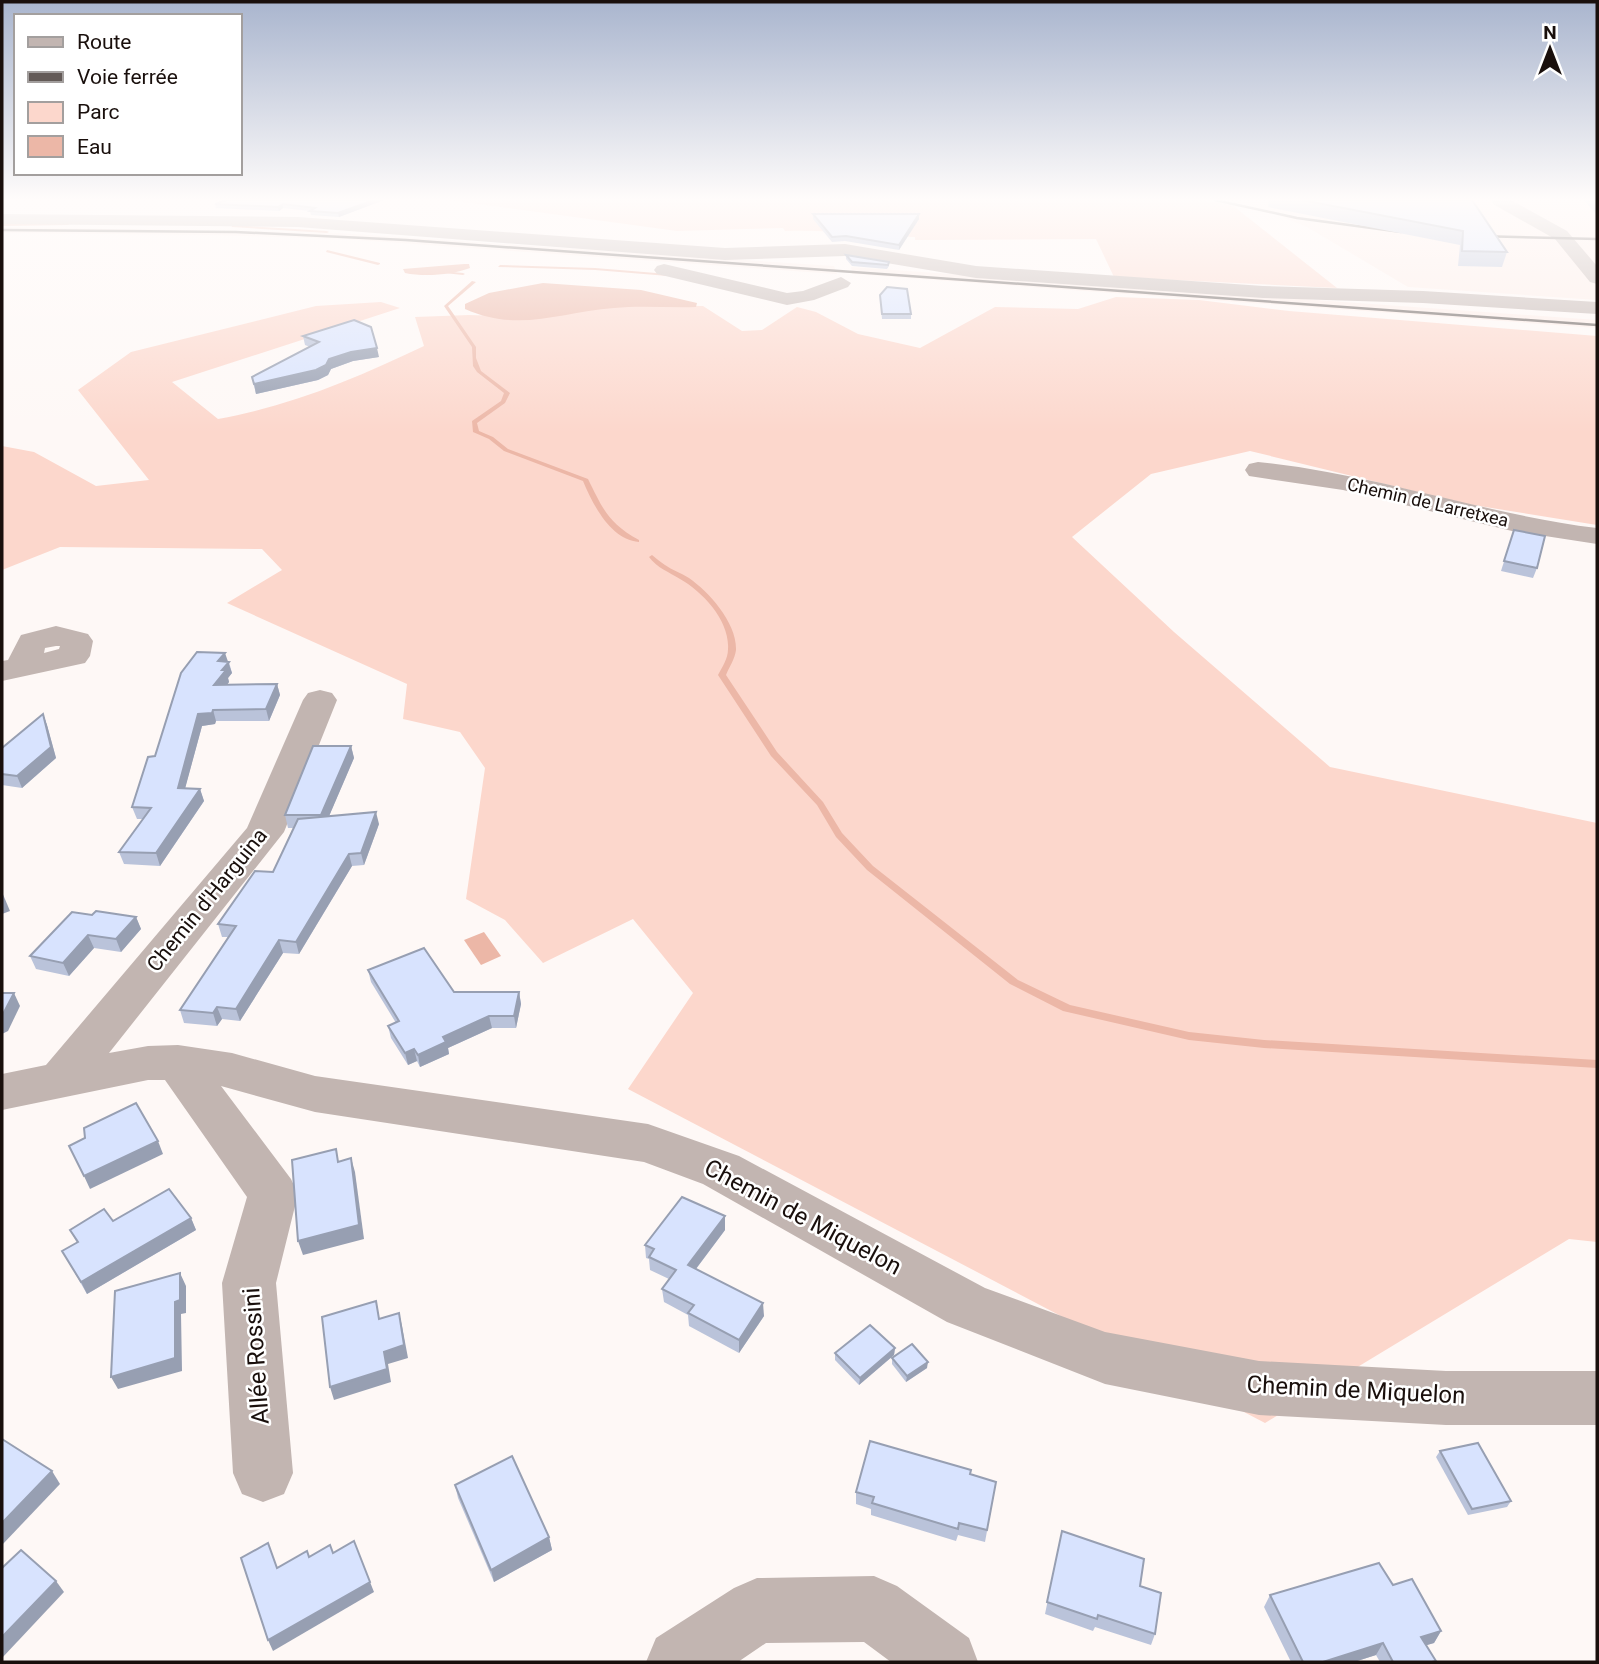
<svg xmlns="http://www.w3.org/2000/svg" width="1599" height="1664" font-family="Roboto,sans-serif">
<rect width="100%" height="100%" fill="#fef8f6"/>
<g fill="#fdede8">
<polygon points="1225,200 1597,200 1597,300 1408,287 1307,227 1259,208"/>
<polygon points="2,227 338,233 834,266 837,274 344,239 210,235 2,233"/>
<polygon points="851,267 1597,320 1597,328 852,274"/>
</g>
<g fill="#fcd7cc">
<path d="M 449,200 L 1201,200 L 1232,205 L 1337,288 L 1114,277 L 1096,239 L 915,240 L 915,237 C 871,236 829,229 785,231 L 783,228 L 677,231 Z"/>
<path d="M 1116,297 L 1199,300 L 1289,311 L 1597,336 L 1597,525 L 1467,504 L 1250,451 L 1151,474 L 1072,537 L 1174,632 L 1330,767 L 1597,823 L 1597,1242 L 1569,1239 L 1265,1423 L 628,1089 L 693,993 L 633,919 L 543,963 L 505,920 L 466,899 L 485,768 L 460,732 L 403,719 L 407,684 L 227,603 L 282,570 L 262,549 L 60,547 L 2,570 L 2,446 L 34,452 L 96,486 L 149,480 L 78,390 L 131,352 L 316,306 L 381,302 L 400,308 L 172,382 L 218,419 C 291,406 357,378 424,346 L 415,317 L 469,315 L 537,317 L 613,305 L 703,306 L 742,331 L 762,330 L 797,307 L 816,312 L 858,334 L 920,348 L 995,307 L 1078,309 Z"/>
</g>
<g fill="#ecb7a7">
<path d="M 464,264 L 469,264 L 470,268 C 452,275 424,277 405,273 L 403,269 Z"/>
<path d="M 543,283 L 641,290 L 697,303 L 696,307 C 668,308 641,305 614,308 C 560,312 519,333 465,309 L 465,304 L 489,293 Z"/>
<polygon points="484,932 501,956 481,965 464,940"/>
</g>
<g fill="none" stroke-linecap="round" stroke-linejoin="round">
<g fill="#ecb7a7" fill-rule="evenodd">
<polygon points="68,223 69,225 2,226 2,224"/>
<polygon points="231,225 327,231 329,232 327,233 232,227"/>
<polygon points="327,250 380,263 380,264 378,265 326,252"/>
<polygon points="500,265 595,268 668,274 670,275 668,276 595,270 498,267"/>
<polygon points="442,271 463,273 465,274 463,275 444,273"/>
<path d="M 472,281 L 476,282 L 448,306 L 476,347 L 476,358 L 481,371 L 510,393 L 505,403 L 477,423 L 479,431 L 493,437 L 508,449 L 588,479 C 603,509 608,523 639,540 L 639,542 C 611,540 593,505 583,481 L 504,451 L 489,439 L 473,432 L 472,421 L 501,401 L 504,393 L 477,372 L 473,366 L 472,347 L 444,306 Z"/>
<path d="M 652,555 C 656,558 660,562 665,565 C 672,570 681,573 689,578 C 709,592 737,623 736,650 C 735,659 729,667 726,675 L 777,752 L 823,802 L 842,833 L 873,866 L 1018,980 L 1070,1005 L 1189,1032 L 1264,1040 L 1597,1060 L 1597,1068 L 1264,1048 L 1189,1040 L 1063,1011 L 1010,984 L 867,870 L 836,837 L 817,805 L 771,756 L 718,675 C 722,667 728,659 728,649 C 730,621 703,592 680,579 C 669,572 657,568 649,557 Z"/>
</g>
<g fill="#c2b5b1" fill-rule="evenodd">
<polygon points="1491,200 1511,200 1567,231 1597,266 1597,284 1590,282 1555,239 1493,204"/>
<polygon points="2,214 298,217 725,248 845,244 976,266 1263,286 1423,291 1597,302 1597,314 1423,303 1263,298 976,278 845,256 725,260 298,227 2,224"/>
<polygon points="664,264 787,293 803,291 841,277 851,283 848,287 814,300 787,305 657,274 654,270 657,266"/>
<path d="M 1258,462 C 1373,473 1482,514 1597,528 L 1597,544 L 1512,531 L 1343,490 L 1249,476 L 1245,470 L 1249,464 Z"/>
<path d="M 56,626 L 88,634 L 93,641 L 90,656 L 85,663 L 2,681 L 2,661 L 8,660 L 21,635 ZM 56,646 L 60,646 L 59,649 L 44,653 L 45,648 Z"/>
<polygon points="320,690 332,693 337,700 284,832 109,1053 148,1046 178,1045 232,1053 315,1076 648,1124 739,1156 985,1288 1105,1332 1259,1361 1446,1371 1597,1371 1597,1425 1446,1425 1259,1415 1105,1384 947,1322 703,1184 644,1162 315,1112 221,1086 291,1179 298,1194 276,1283 293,1473 284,1494 263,1502 242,1494 233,1473 222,1283 247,1197 165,1080 148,1080 2,1110 2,1074 46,1065 247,828 303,700 308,693"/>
<polygon points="874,1576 897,1586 969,1638 978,1662 891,1662 864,1642 766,1643 738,1662 646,1662 656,1638 734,1588 757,1578"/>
</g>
<g stroke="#635a57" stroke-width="2.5">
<polyline points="1215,200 1297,218 1401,232"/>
<polyline points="2,230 236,232 406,240 1597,325"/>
<polyline points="1478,236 1597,239"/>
</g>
</g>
<g fill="#bac3da">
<polygon points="384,200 339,217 311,215 310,211 283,208 279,211 216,208 215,204"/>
<polygon points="1269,200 1472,200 1507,252 1502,267 1458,266 1460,245 1268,207"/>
<polygon points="1584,200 1597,200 1597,215"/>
<polygon points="813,214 919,219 899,250 845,241 832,242 813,219"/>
<polygon points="846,255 889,262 889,266 887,269 852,266 846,259"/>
<polygon points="880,295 911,314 911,319 882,319"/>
<polygon points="303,336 379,357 353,361 331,369 328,375 318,380 256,394 252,377 310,347 305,345"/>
<polygon points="1514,530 1537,568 1533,578 1501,571"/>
<polygon points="229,662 232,673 228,678 229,682 227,685 277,684 280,695 269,721 216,721 215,724 202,726 185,788 200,789 204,801 160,866 124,864 119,852 143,819 137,819 132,807 155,756"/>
<polygon points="43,714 47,725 56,758 22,788 2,785 2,748"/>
<polygon points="351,746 354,758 329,816 379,824 364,865 352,866 299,954 283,953 240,1021 222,1019 217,1026 184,1023 180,1010 228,937 222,937 218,924 273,872 293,828 288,828 285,815"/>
<polygon points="92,915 136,917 141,929 121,952 94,948 69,976 36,969 30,956"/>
<polygon points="368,970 454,992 519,992 521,1004 516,1028 492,1028 448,1048 449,1054 420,1067 417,1061 408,1065 391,1038 388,1026 396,1023 371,982"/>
<polygon points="191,1218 196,1230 87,1294 62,1251 77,1243 70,1230 113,1221"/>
<polygon points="725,1230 696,1269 764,1316 739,1353 689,1326 688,1315 664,1302 662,1289 669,1279 650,1270 649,1259 646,1258 645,1245"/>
<polygon points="895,1348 894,1355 859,1385 835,1360 835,1353"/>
<polygon points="892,1358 927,1368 906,1382 892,1364"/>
<polygon points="1440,1451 1511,1501 1507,1507 1468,1515 1436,1457"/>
<polygon points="971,1470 970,1474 996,1482 985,1542 958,1535 956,1541 871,1515 871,1509 856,1504 856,1492"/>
<polygon points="455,1485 549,1537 552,1550 494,1582 458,1498"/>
<polygon points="1062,1531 1140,1586 1155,1634 1151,1645 1095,1627 1093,1631 1045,1614"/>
<polygon points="1393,1585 1441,1631 1434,1643 1426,1645 1436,1661 1435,1662 1380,1662 1376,1655 1354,1662 1291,1662 1264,1607 1270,1595"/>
</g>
<g fill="#979fb2">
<polygon points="374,200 384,200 339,217 338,213"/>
<polygon points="283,204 283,208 279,211 278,207"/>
<polygon points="919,214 919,219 899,250 899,245"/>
<polygon points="377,348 379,357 353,361 331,369 328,375 318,380 256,394 254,384 351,352"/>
<polygon points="225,653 232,673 228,678 229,682 218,697 214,685 218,661"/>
<polygon points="277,684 280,695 269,721 266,709"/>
<polygon points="213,710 216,721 215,724 202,726 182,800 178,788 198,714"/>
<polygon points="43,714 47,725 56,758 22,788 17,776"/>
<polygon points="351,746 354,758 324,828 321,815"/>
<polygon points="200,789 204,801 160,866 156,853"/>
<polygon points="376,812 379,824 364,865 361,853"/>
<polygon points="349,854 352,866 299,954 296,942"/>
<polygon points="2,892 10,911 2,914"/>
<polygon points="136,917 141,929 121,952 116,939"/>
<polygon points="88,935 94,948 69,976 63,963"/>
<polygon points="279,940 283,953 240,1021 236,1009"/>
<polygon points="519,992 521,1004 516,1028 514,1016"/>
<polygon points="14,993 20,1006 8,1031 2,1034 2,1016"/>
<polygon points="217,1007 222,1019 217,1026 213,1013"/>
<polygon points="489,1016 492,1028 448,1048 449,1054 420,1067 418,1055 443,1037"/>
<polygon points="414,1049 417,1061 408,1065 405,1053"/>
<polygon points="158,1141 163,1154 90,1189 84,1176"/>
<polygon points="351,1158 355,1172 364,1239 303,1255 298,1241"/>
<polygon points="725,1216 725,1230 689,1278 688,1265"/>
<polygon points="191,1218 196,1230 87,1294 81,1282"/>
<polygon points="180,1273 186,1286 186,1313 181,1314 182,1371 118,1389 111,1377 175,1302"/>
<polygon points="763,1303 764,1316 739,1353 739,1340"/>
<polygon points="399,1313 402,1326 408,1358 388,1364 391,1382 334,1400 330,1387 384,1352"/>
<polygon points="895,1348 894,1355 859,1385 860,1378"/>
<polygon points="928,1362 927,1368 906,1382 907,1376"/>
<polygon points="52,1471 60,1484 2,1545 2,1523"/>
<polygon points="549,1537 552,1550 494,1582 491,1570"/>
<polygon points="56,1581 64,1592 2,1658 2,1637"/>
<polygon points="370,1582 374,1592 273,1651 268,1640"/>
<polygon points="1441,1631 1434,1643 1414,1649 1421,1637"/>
<polygon points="1383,1643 1376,1655 1354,1662 1323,1662"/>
</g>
<g fill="#d8e3fe" stroke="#979fb2" stroke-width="2">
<polygon points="227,200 374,200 338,213 310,211 315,208 283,204 278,207 215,204"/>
<polygon points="1302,200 1472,200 1507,252 1462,251 1463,231"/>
<polygon points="813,214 919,214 899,245 846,236 832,237"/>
<polygon points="846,255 889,262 888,265 852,262"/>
<polygon points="887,287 907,289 911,314 882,314 880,295"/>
<polygon points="354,320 371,327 377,348 351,352 329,359 326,365 316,370 254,384 252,377 319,342 303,336"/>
<polygon points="1514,530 1545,536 1537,568 1504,561"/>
<polygon points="197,652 225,653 218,661 229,662 222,670 226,670 214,685 277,684 266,709 213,710 212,713 198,714 178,788 200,789 156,853 119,852 151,808 132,807 148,757 155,756 181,673"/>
<polygon points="43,714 51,747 17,776 2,774 2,748"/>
<polygon points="313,746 351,746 321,815 285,815"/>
<polygon points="376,812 361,853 349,854 296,942 279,940 236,1009 217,1007 213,1013 180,1010 236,926 218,924 255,871 273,872 298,819"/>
<polygon points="96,911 136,917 116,939 88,935 63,963 30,956 72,912 92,915"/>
<polygon points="424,948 454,992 519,992 514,1016 489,1016 443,1037 446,1042 418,1055 414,1049 405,1053 388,1026 399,1021 368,970"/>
<polygon points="2,993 14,993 2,1016"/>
<polygon points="136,1103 158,1141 84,1176 69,1146 85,1138 84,1128"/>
<polygon points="336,1149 338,1162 351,1158 359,1225 298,1241 292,1160"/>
<polygon points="169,1189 191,1218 81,1282 62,1251 78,1242 70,1230 104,1209 113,1221"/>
<polygon points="682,1197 725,1216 688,1265 763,1303 739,1340 688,1313 694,1305 662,1289 676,1270 649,1257 654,1249 645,1245"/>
<polygon points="180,1273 180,1300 175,1302 175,1358 111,1377 115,1291"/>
<polygon points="376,1301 379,1319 399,1313 404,1345 384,1352 387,1369 330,1387 322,1317"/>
<polygon points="870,1325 895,1348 860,1378 835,1353"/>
<polygon points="912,1344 928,1362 907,1376 892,1358"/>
<polygon points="2,1439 52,1471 2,1523"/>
<polygon points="870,1441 971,1470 970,1474 996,1482 987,1530 959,1523 958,1529 872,1503 874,1497 856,1492"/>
<polygon points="1478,1443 1511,1501 1472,1509 1440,1451"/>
<polygon points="512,1456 549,1537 491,1570 455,1485"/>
<polygon points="1062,1531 1144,1559 1140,1586 1161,1593 1155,1634 1098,1615 1097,1619 1047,1602"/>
<polygon points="354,1541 370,1582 268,1640 241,1558 268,1543 277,1568 307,1551 309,1557 330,1545 333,1553"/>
<polygon points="21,1550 56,1581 2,1637 2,1568"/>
<polygon points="1379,1563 1393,1585 1412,1579 1441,1631 1421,1637 1436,1661 1432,1662 1393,1662 1383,1643 1323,1662 1303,1662 1270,1595"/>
</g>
<linearGradient id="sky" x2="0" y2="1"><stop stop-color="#a9b5ce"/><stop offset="0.46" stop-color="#fffcfb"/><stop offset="1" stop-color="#fffcfb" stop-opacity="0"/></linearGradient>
<rect width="1599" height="433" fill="url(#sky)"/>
<g text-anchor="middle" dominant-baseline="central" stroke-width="5" stroke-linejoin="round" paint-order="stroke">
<g font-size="18" fill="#190f0c" stroke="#fff">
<text transform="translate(1428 502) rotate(13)">Chemin de Larretxea</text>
</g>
<g font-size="21" fill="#190f0c" stroke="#fff">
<text transform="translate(207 900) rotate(-51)">Chemin d'Harguina</text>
</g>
<g font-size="24" fill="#190f0c" stroke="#fff">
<text transform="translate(803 1217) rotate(28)">Chemin de Miquelon</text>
<text transform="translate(256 1356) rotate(-94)">Allée Rossini</text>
<text transform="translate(1356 1390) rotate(3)">Chemin de Miquelon</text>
</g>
</g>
<rect width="1599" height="1664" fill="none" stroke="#190f0c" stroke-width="7"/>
<rect x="14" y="14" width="228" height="161" fill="#ffffff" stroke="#a39f9e" stroke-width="2"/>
<rect x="28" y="37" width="35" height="10" fill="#c2b5b1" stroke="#a39f9e" stroke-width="2"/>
<text x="77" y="49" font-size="21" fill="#190f0c">Route</text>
<rect x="28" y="72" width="35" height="10" fill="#635a57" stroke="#a39f9e" stroke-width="2"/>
<text x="77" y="84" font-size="21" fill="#190f0c">Voie ferrée</text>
<rect x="28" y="102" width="35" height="21" fill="#fcd7cc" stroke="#a39f9e" stroke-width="2"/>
<text x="77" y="119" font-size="21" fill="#190f0c">Parc</text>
<rect x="28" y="136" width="35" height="21" fill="#ecb7a7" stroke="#a39f9e" stroke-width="2"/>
<text x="77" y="154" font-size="21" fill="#190f0c">Eau</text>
<g transform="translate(1550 49)" stroke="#ffffff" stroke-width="5" paint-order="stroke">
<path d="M0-5L12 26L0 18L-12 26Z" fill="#190f0c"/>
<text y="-10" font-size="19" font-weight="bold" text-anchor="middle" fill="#190f0c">N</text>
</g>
</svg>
